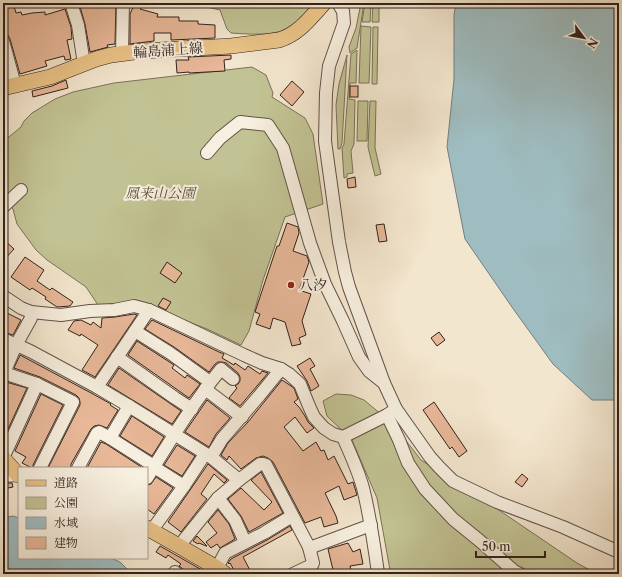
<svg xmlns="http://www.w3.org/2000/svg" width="622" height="577" font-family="'Libre Caslon Text','Noto Serif JP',serif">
<rect width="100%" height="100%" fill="#f3e6ce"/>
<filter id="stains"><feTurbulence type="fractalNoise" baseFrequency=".005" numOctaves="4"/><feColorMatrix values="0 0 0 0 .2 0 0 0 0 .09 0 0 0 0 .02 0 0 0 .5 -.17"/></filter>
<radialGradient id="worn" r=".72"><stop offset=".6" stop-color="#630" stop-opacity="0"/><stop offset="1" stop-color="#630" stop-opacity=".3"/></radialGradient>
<g fill="#c2c394" stroke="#7a7258">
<path d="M 169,3 L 318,3 C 307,12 297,24 284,30 C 270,36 246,34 231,33 L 227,29 L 220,10 L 207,7 L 171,6 Z"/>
<polygon points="361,3 364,3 357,48 350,53 349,47 356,28"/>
<polygon points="365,3 371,3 370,22 362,22"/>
<polygon points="373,3 379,3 379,22 372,22"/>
<polygon points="361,26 371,27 369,83 359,83"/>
<polygon points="373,27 378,27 377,84 372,84"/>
<polygon points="357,50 356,83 350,83 349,99 355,100 354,144 351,151 353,173 347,174 347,177 344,178 342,148 344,144 351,54"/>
<polygon points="347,55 342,143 340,149 338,149 336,105 339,84"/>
<polygon points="252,67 266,75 273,93 272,97 305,118 313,134 323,204 285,217 263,280 249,331 241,345 207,329 166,313 100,308 86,287 47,260 36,250 17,224 13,209 5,198 3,188 4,141 21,127 24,121 32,113 55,99 73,92 114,83"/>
<polygon points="358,101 368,101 367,141 357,141"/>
<polygon points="370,101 376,101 375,148 381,174 375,176 368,147"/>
<polygon points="336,394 351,395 364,400 394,425 421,460 481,498 577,563 597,574 392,574 390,570 377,498 352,440 327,416 323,401"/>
</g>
<g fill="#9fbdc1" stroke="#737f7f">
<polygon points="456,3 619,3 619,404 615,400 592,400 553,364 514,310 465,239 447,147 454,79 454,15"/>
<polygon points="13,516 19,518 19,558 111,558 120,562 132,574 3,574 3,518"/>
</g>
<g fill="#e8b899" stroke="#31211b">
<polygon points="9,3 13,3 16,13 21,12 22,15 32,13 45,12 45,15 65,9 71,27 72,39 67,40 71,59 65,60 64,56 45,61 47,66 20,74 10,39 8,35 3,34 3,31 7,31 3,16 3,5"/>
<polygon points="79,3 116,3 115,44 107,45 108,47 90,52 85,24"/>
<polygon points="134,5 141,8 140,9 158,14 157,17 179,17 179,21 198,21 198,24 215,25 215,38 171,40 171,33 154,33 154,41 130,44 130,14"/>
<polygon points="231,55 231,59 224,60 225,71 189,73 189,72 177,73 176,60 189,60 188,57"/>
<polygon points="66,80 68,88 33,97 32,91 52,86"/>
<polygon points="292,81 304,92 292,106 280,95"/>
<rect x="350" y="86" width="8" height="11"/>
<polygon points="355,177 356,187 348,188 347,179"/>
<polygon points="287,223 298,227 299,233 293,251 307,256 309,262 299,290 311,294 302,321 306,335 299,338 301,344 292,346 285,322 273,318 270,329 256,324 260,314 255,312 277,246 279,246"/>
<polygon points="384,224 387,241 379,242 376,225"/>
<polygon points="3,239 14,249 3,261"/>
<polygon points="25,257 44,270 37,281 50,290 52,288 73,302 70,306 57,307 45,299 46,297 32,288 30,290 11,277"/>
<polygon points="167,262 182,273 175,283 160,273"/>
<polygon points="163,298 171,302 166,310 158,306"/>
<polygon points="3,311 21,320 13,335 3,332"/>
<polygon points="134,314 137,315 95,377 82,370 98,345 81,334 80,336 68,330 74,321 81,320 91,325 93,322 101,328 102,318 115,317"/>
<polygon points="152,320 219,352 224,354 222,358 234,365 235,363 245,370 248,366 260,374 262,371 268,373 240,406 229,398 237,388 235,386 238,384 240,381 240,377 238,373 226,363 222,362 218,362 215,364 209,372 174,347 145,329"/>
<polygon points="439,332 445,340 437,346 431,338"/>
<polygon points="137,341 174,365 172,368 185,378 187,375 200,384 189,398 128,355"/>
<polygon points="20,355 93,394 111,404 110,405 118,410 107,428 99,425 94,426 91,429 71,464 71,468 48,468 80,405 80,402 79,398 76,395 40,377 14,368"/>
<polygon points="310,358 315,366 310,369 319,386 311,391 307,381 297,366"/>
<polygon points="119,368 181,411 172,424 108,385"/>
<polygon points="282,380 294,388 298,399 294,402 299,407 305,416 308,422 314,428 307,433 295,417 284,427 303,451 316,442 321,451 324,450 328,460 334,456 348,484 353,482 357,495 344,500 339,486 325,493 336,516 338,523 324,527 321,517 305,523 273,462 268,458 263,456 256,458 241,469 229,456 227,460 221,455 228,443 248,422"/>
<polygon points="3,382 6,382 27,388 3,440"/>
<polygon points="41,394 63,405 33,465 33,468 32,468 22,463 26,457 15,451"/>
<polygon points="207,400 230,418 216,434 209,447 185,432"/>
<polygon points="434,402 467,451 459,457 452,447 450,449 423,410"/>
<polygon points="132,416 164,437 152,456 120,436"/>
<polygon points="101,442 106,444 143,468 87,468"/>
<polygon points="177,445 195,456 182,476 164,465"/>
<polygon points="208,464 227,480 224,483 214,474 201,494 207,499 181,532 168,522"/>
<polygon points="261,472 283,513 249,532 241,516 228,499 241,488 264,510 272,502 251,480"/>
<polygon points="522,474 528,479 522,487 515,482"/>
<polygon points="156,477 173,488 154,514 147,509 147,485 151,484"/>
<polygon points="3,483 12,483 13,487 3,489"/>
<polygon points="218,510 229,524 235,539 220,548 217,544 211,548 206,542 217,533 208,522"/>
<polygon points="290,526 292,530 243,557 252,574 236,574 230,563 229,564 228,563 231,559 267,540"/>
<polygon points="197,536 207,546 206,546 199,543 198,544 193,541"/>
<polygon points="348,543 353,552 360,549 363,564 350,566 352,574 334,574 328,549"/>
<polygon points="160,546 202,570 205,574 191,574 189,571 184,574 183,569 179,566 181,564 168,555 166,558 156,552"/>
</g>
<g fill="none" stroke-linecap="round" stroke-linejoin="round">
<g stroke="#625248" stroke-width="14">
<g id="minor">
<polyline points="71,3 78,25 84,64"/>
<polyline points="338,3 343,11 344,23 329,66 326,93 325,141 339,242 345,272 349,287 384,383 396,409 430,457 439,467 453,481 497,502 563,527 619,552"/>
<polyline points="3,41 15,85"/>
<polyline points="122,53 123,3"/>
<polyline points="207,153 220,138 240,122 268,125 283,148 310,243 325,284 343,321 359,357 369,371 384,383"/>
<polyline points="3,207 21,190"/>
<polyline points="3,296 21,308 31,312 61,315 90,311 114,310 134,306 149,310 244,355 262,363 281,369 289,374 300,384 309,406 314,417 324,428 333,434 343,437 387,415 396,409"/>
<polyline points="135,331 170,353 210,382"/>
<polyline points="3,339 30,351 97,387 129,406 211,457 239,480"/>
<polyline points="117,357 175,398 192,409"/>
<polyline points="4,373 37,384 73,402 40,468"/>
<polyline points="3,375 16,345 31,318 31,312"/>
<polyline points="97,387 149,310"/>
<polyline points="205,389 242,417"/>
<polyline points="387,415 399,440 408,463 425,489 453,519 480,541 514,571 520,574"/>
<path d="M 343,437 C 350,453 358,470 363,488 C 370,516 374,544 378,573 L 379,574"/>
<polyline points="110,438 154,466"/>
<polyline points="211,457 222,439 259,396 281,369"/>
<polyline points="3,458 37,384"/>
<polyline points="154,467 184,486"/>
<polyline points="78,468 97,433 99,432 110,438 129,406"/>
<polyline points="3,476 18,475"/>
<path d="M 147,478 C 170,441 193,403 221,369 L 233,379"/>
<polyline points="218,498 235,520 245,542"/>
<polyline points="152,530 184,486 205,454"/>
<polyline points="179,546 218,498 239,480 260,464 263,464 266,465 309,547 312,547 371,525"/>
<polyline points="217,568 225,553 264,533 292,516"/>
<polyline points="175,572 177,574"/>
<polyline points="293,574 312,565 313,563 309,547"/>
</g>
</g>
<g stroke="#31211b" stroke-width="16">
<g id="major">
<path d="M 3,88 L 50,77 L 96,59 L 111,55 L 142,51 L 231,46 L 279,40 C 299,34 311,17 324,3"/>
<polyline points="3,458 18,475 19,475"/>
<polyline points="147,528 179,546 217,568 225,574"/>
</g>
</g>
<use href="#minor" stroke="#f7efdf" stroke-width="12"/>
<use href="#major" stroke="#eac387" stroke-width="15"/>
</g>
<circle fill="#8f2418" stroke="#f7efdf" stroke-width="1.5" cx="291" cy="285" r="4"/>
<g text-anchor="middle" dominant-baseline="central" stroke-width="4" stroke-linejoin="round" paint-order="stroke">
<g font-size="14" fill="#31211b" stroke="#f7efdf">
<text transform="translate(168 50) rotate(-4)">輪島浦上線</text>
</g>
<g font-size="14" font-style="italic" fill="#5c523f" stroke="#f7efdf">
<text x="160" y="193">鳳来山公園</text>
</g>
<g font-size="14" fill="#31211b" stroke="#f7efdf" text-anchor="start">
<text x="299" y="285">八汐</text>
</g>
</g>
<rect width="622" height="577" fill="none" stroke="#f3e6ce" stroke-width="16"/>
<rect x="4" y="4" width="614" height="569" fill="none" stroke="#31211b" stroke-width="2"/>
<rect x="8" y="8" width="606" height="561" fill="none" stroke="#31211b"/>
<rect x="18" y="467" width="130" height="92" fill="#f7efdf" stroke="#a89d91"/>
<rect x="26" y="480" width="20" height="6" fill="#eac387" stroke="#a89d91"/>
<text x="54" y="487" font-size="12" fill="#31211b">道路</text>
<rect x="26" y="497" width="20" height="12" fill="#c2c394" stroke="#a89d91"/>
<text x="54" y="507" font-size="12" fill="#31211b">公園</text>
<rect x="26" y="517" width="20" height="12" fill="#9fbdc1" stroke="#a89d91"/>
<text x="54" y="527" font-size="12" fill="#31211b">水域</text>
<rect x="26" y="537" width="20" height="12" fill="#e8b899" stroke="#a89d91"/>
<text x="54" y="547" font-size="12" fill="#31211b">建物</text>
<g transform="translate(584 38) rotate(122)" stroke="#f7efdf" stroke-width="3" paint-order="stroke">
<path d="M0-3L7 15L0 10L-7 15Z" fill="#31211b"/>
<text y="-6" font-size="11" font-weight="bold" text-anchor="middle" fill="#31211b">N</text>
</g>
<path d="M476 551v6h69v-6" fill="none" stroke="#31211b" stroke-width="2"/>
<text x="482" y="551" font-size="12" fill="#31211b" stroke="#f7efdf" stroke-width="3" paint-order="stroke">50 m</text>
<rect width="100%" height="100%" filter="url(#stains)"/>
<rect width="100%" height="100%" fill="url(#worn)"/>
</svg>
